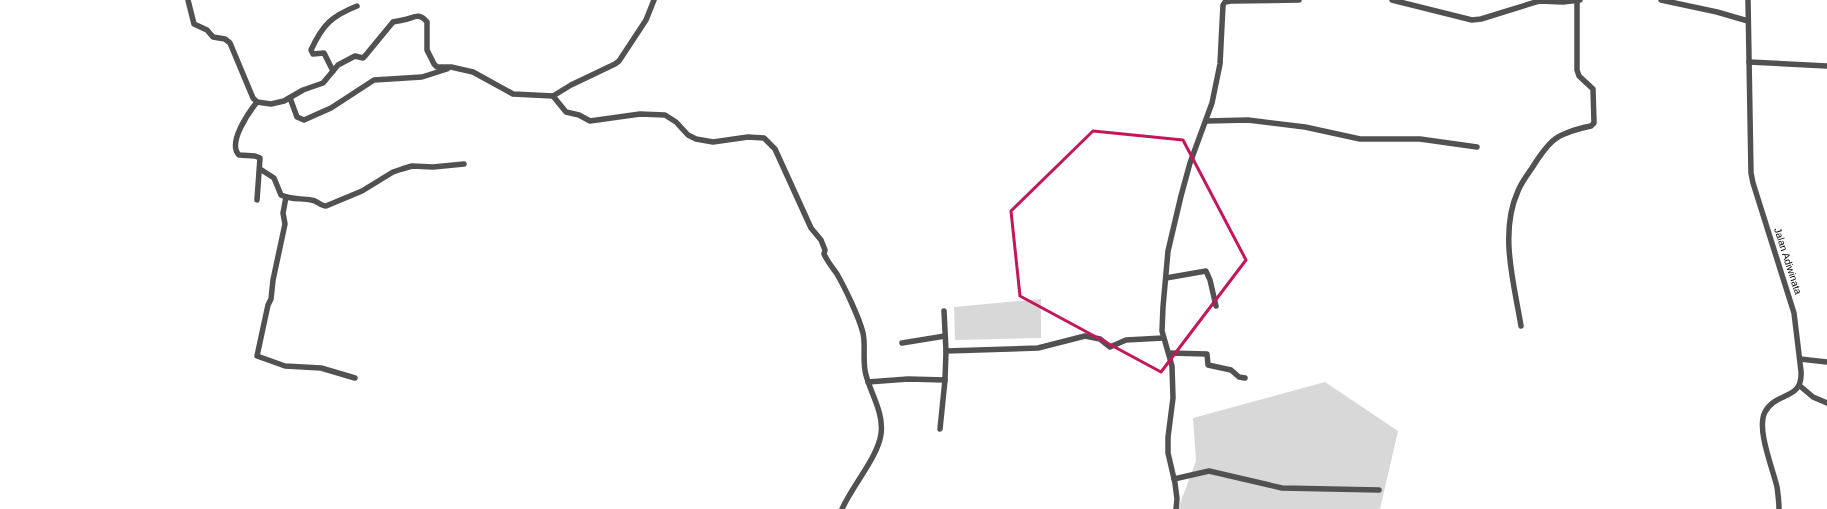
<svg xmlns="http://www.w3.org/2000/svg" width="1827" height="509" font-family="Helvetica,sans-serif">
<rect width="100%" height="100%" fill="#fff"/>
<g fill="#d8d8d8">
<polygon points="1041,299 1041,338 955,340 954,307"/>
<polygon points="1325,382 1398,431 1380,509 1178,509 1196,461 1193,418"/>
</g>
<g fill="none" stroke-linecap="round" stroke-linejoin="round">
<g stroke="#515151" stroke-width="5.5">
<path d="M 188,0 L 194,24 L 207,30 L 213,37 L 225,39 L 230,43 L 253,98 L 257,102 L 271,104 L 284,101 L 303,90 L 323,83 L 338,65 L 355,56 L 363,58 L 365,56 L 393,22 C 397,21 399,21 403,20 C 413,19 418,11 427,22 L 427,50 L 434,64 L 437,67 L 451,67 L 473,72 L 513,94 L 553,96 L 566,112 L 579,115 L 590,121 L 640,114 L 665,115 L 676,122 L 688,135 L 696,139 L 713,142 L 748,137 L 764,138 L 775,149 L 811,228 L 821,240 L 825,250 L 824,254 C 827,261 832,267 837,274 C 845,288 859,317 863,333 C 866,346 862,361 866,375 C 871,394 884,413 881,434 C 878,457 852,486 842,509"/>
<polyline points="1392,0 1472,20 1481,19 1539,1 1563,2 1580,0"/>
<polyline points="1661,0 1717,12 1748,21"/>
<path d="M 1748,0 L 1751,173 L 1753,183 L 1794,313 L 1801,371 C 1803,401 1776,391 1765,412 C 1756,429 1773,469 1777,487 C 1778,494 1779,502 1779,509"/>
<polyline points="1749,62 1827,66"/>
<path d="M 333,71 L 324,53 L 313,54 L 311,50 C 323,24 332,16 357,6"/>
<polyline points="553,96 571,85 615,64 619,61 646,20 654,0"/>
<polyline points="290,98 297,117 304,120 331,108 374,80 422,77 447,69"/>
<polyline points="1207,121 1248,120 1305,127 1360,139 1420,139 1477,147"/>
<path d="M 260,169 L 274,178 L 281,195 C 291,200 301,198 311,200 C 317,200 320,206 326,206 L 362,191 L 393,172 L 402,169 L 412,166 L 433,167 L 464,164"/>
<polyline points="286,197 283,213 285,224 273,280 271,299 268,305 257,356 285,366 321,368 355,378"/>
<path d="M 257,200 L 260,158 L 255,156 L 239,155 C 227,143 249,112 257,102"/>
<polyline points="1166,278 1206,271 1210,280 1216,306"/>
<polyline points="944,311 946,351"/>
<path d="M 1521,326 C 1514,283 1499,233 1518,191 C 1521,183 1527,175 1532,168 C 1550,139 1557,133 1591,126 L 1594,123 L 1593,89 L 1579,76 L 1577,70 L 1577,1"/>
<polyline points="902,343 945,336"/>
<polyline points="1169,353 1207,354 1208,365 1231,370 1239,377 1245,378"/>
<polyline points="1800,359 1827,362"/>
<polyline points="868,382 908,379 945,380 946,351 1038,348 1085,336 1100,339 1110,347 1126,340 1163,338"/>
<polyline points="1800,386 1813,397 1827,403"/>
<polyline points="940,429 945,380"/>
<polyline points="1174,479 1209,471 1282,488 1379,490"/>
<polyline points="1176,509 1177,499 1175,483 1168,453 1168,437 1173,398 1172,366 1162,331 1163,307 1168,251 1181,196 1190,163 1212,103 1220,64 1223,5 1225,2 1231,1 1299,0"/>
</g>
</g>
<path fill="none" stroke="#c2185b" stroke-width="3" stroke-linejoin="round" d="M 1093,131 L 1183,140 L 1246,260 L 1161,372 L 1020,296 L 1011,211 Z"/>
<g text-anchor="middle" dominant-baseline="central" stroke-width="3.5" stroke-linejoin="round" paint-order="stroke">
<g font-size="10" fill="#000" stroke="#fff">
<text transform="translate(1788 261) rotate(72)">Jalan Adiwinata</text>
</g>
</g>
</svg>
